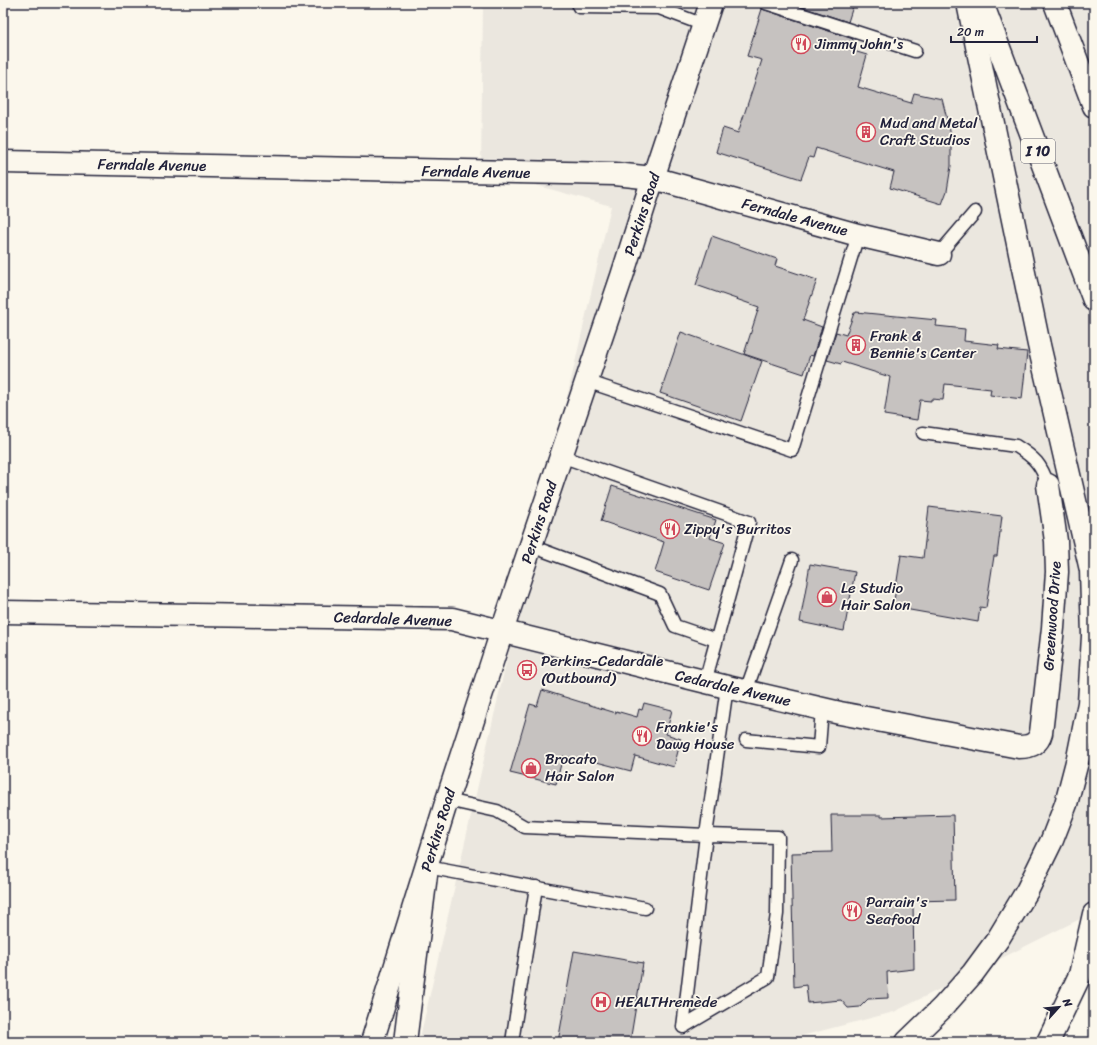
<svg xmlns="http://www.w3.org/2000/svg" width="1097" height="1045" font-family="Sriracha,sans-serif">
<rect width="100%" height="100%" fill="#fbf7ec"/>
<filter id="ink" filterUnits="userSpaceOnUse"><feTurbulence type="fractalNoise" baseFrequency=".025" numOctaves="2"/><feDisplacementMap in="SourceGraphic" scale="8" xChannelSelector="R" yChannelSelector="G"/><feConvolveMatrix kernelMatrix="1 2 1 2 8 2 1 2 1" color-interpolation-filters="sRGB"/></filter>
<g filter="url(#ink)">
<polygon fill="#ebe7df" points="483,3 1094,3 1094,912 894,1012 778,1042 419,1042 611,206 481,170"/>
<g fill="#c6c2c0" stroke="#22223b">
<polygon points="790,3 854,3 848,22"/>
<polygon points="762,9 853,39 850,50 867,55 858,87 911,103 914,93 942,99 951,135 951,166 947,191 942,204 890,188 894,172 816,148 813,158 809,157 801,179 716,152 723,128 738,133 762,60 747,56"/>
<polygon points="712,236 777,259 775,266 817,280 803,320 822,327 813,356 810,355 804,374 744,354 759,307 696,285"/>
<polygon points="856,312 937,320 936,326 965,329 964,341 999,345 998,349 1027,352 1022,399 990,395 991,389 945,384 943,400 931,399 931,401 920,400 917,420 884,415 890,377 842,362 841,364 827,360 836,332 846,335 854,313 856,313"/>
<polygon points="681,332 762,361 741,421 660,393"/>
<polygon points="612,486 716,520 710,538 725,543 709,590 655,572 664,542 601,521"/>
<polygon points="929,507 1002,516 997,556 994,556 986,608 980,607 978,622 893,607 901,555 923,558"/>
<polygon points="810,564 855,572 844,631 800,622"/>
<polygon points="542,690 616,713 616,711 637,717 639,709 642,710 644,703 672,710 666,734 681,739 674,767 635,756 631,771 585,759 584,762 563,756 556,784 510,773 530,704 537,706"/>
<polygon points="831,815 881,815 881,817 953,815 955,900 913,901 914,969 887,972 888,998 868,999 860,1007 848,1008 841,1000 808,1003 806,985 794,987 791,853 832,852"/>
<polygon points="574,951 643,963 630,1042 558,1042"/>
</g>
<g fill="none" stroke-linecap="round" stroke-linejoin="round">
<g stroke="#22223b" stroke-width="15">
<g id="service">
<polyline points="766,3 915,51"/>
<polyline points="579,7 659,8 704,25"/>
<polyline points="939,254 975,212"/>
<polyline points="586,381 792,450 858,235"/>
<path d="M 923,433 L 1016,446 C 1035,458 1041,464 1048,485"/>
<polyline points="561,456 749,522 705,682"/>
<polyline points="531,546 660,594 675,626 716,640"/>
<polyline points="746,691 792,560"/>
<polyline points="746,740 819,747 822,709"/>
<polyline points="447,800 497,811 525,827 706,835 727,687"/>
<polygon points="706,835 778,837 777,914 768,977 683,1027"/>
<polyline points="427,867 645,908"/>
<polyline points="512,1042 536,887"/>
</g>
</g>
<g stroke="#22223b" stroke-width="25">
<g id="minor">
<polyline points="3,162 615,174 653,178 858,235 939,254"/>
<path d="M 3,612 L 452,619 L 727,687 L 840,713 L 1019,747 C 1030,747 1038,744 1041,733 L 1053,628 L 1057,572 L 1056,541 L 1048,485"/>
</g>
</g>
<g stroke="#22223b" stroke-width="25">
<polyline id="tertiary" points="372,1042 447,800 502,631 622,276 653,178 711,3"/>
</g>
<g stroke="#22223b" stroke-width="25">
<g id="motorway">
<polyline points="982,3 1094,300"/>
<polyline points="1055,3 1094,106"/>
<polyline points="405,1042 427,867"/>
<polyline points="907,1042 942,1008 973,973 998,939 1027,891 1052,840 1066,804 1078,758 1089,703 1093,636 1091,570 1039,345 968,3"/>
<polyline points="1048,1042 1080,975 1094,914"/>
</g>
</g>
<use href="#service" stroke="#fbf7ec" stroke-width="12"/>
<use href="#minor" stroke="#fbf7ec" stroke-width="22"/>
<use href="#tertiary" stroke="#fbf7ec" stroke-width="22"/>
<use href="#motorway" stroke="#fbf7ec" stroke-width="22"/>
</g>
</g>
<defs>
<g id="restaurant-ring" transform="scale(1)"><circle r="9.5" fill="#fbf7ec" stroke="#d1495b" stroke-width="1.5"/><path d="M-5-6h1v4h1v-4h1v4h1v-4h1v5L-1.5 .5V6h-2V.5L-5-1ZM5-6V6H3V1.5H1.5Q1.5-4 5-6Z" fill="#d1495b"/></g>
<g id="building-ring" transform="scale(1)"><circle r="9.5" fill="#fbf7ec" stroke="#d1495b" stroke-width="1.5"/><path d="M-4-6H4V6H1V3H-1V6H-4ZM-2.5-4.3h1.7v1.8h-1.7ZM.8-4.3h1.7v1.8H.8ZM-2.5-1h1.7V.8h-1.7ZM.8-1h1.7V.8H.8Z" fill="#d1495b"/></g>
<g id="shop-ring" transform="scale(1)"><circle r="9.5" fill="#fbf7ec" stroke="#d1495b" stroke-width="1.5"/><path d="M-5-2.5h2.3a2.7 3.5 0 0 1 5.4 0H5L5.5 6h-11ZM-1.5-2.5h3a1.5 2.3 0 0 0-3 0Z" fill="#d1495b"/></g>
<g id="bus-ring" transform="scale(1)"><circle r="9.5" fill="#fbf7ec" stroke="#d1495b" stroke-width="1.5"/><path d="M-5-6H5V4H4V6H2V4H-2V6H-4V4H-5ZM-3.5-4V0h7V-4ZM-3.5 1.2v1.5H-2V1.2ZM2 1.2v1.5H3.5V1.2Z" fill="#d1495b"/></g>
<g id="hospital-ring" transform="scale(1)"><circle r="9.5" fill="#fbf7ec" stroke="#d1495b" stroke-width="1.5"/><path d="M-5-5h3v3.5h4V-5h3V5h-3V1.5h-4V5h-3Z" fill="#d1495b"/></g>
</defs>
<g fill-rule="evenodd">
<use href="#restaurant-ring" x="801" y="44"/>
<use href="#building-ring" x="866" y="132"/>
<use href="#building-ring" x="856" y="345"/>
<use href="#restaurant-ring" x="670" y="529"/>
<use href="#shop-ring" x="827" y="597"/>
<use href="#bus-ring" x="527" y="670"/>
<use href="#restaurant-ring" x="642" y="736"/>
<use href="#shop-ring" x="531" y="768"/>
<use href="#restaurant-ring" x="852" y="911"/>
<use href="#hospital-ring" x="601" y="1002"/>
</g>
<g text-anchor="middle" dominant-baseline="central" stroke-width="3.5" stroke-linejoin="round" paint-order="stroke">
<rect fill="#fbf7ec" stroke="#636270" stroke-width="1" x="1021" y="139" width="34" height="24" rx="3"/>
<g font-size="14" font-weight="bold" fill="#22223b">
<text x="1038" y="151">I 10</text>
</g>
<g font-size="15" fill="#22223b" stroke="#fbf7ec" text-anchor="start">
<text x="815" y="44">Jimmy John's</text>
<text x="880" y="123">Mud and Metal<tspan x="880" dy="17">Craft Studios</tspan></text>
<text x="870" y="336">Frank &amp;<tspan x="870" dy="17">Bennie's Center</tspan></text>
<text x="684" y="529">Zippy's Burritos</text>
<text x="841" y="588">Le Studio<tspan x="841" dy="17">Hair Salon</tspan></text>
<text x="541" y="661">Perkins-Cedardale<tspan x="541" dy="17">(Outbound)</tspan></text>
<text x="656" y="727">Frankie's<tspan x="656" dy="17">Dawg House</tspan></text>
<text x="545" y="759">Brocato<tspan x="545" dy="17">Hair Salon</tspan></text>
<text x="866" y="902">Parrain's<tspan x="866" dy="17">Seafood</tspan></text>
<text x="615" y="1002">HEALTHremède</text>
</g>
<g font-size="15" fill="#22223b" stroke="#fbf7ec">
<text transform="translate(152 165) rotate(1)">Ferndale Avenue</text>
<text transform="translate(476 172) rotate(1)">Ferndale Avenue</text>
<text transform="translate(642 214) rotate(-72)">Perkins Road</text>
<text transform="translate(795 217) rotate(15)">Ferndale Avenue</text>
<text transform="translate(539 522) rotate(-72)">Perkins Road</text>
<text transform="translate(1052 616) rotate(-86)">Greenwood Drive</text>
<text transform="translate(393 619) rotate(2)">Cedardale Avenue</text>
<text transform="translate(733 688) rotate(13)">Cedardale Avenue</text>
<text transform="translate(438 830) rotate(-73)">Perkins Road</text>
</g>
</g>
<rect width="1097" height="1045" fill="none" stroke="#fbf7ec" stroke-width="16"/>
<rect x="8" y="8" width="1081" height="1029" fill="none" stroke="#22223b" stroke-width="1.5" filter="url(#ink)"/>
<g transform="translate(1059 1007) rotate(63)" stroke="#fbf7ec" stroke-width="3" paint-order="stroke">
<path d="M0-3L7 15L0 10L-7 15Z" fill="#22223b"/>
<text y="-6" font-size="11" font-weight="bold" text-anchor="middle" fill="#22223b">N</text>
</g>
<path d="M951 36v6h86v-6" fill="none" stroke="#22223b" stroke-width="2"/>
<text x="957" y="36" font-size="12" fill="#22223b" stroke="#fbf7ec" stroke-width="3" paint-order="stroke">20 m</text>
</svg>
